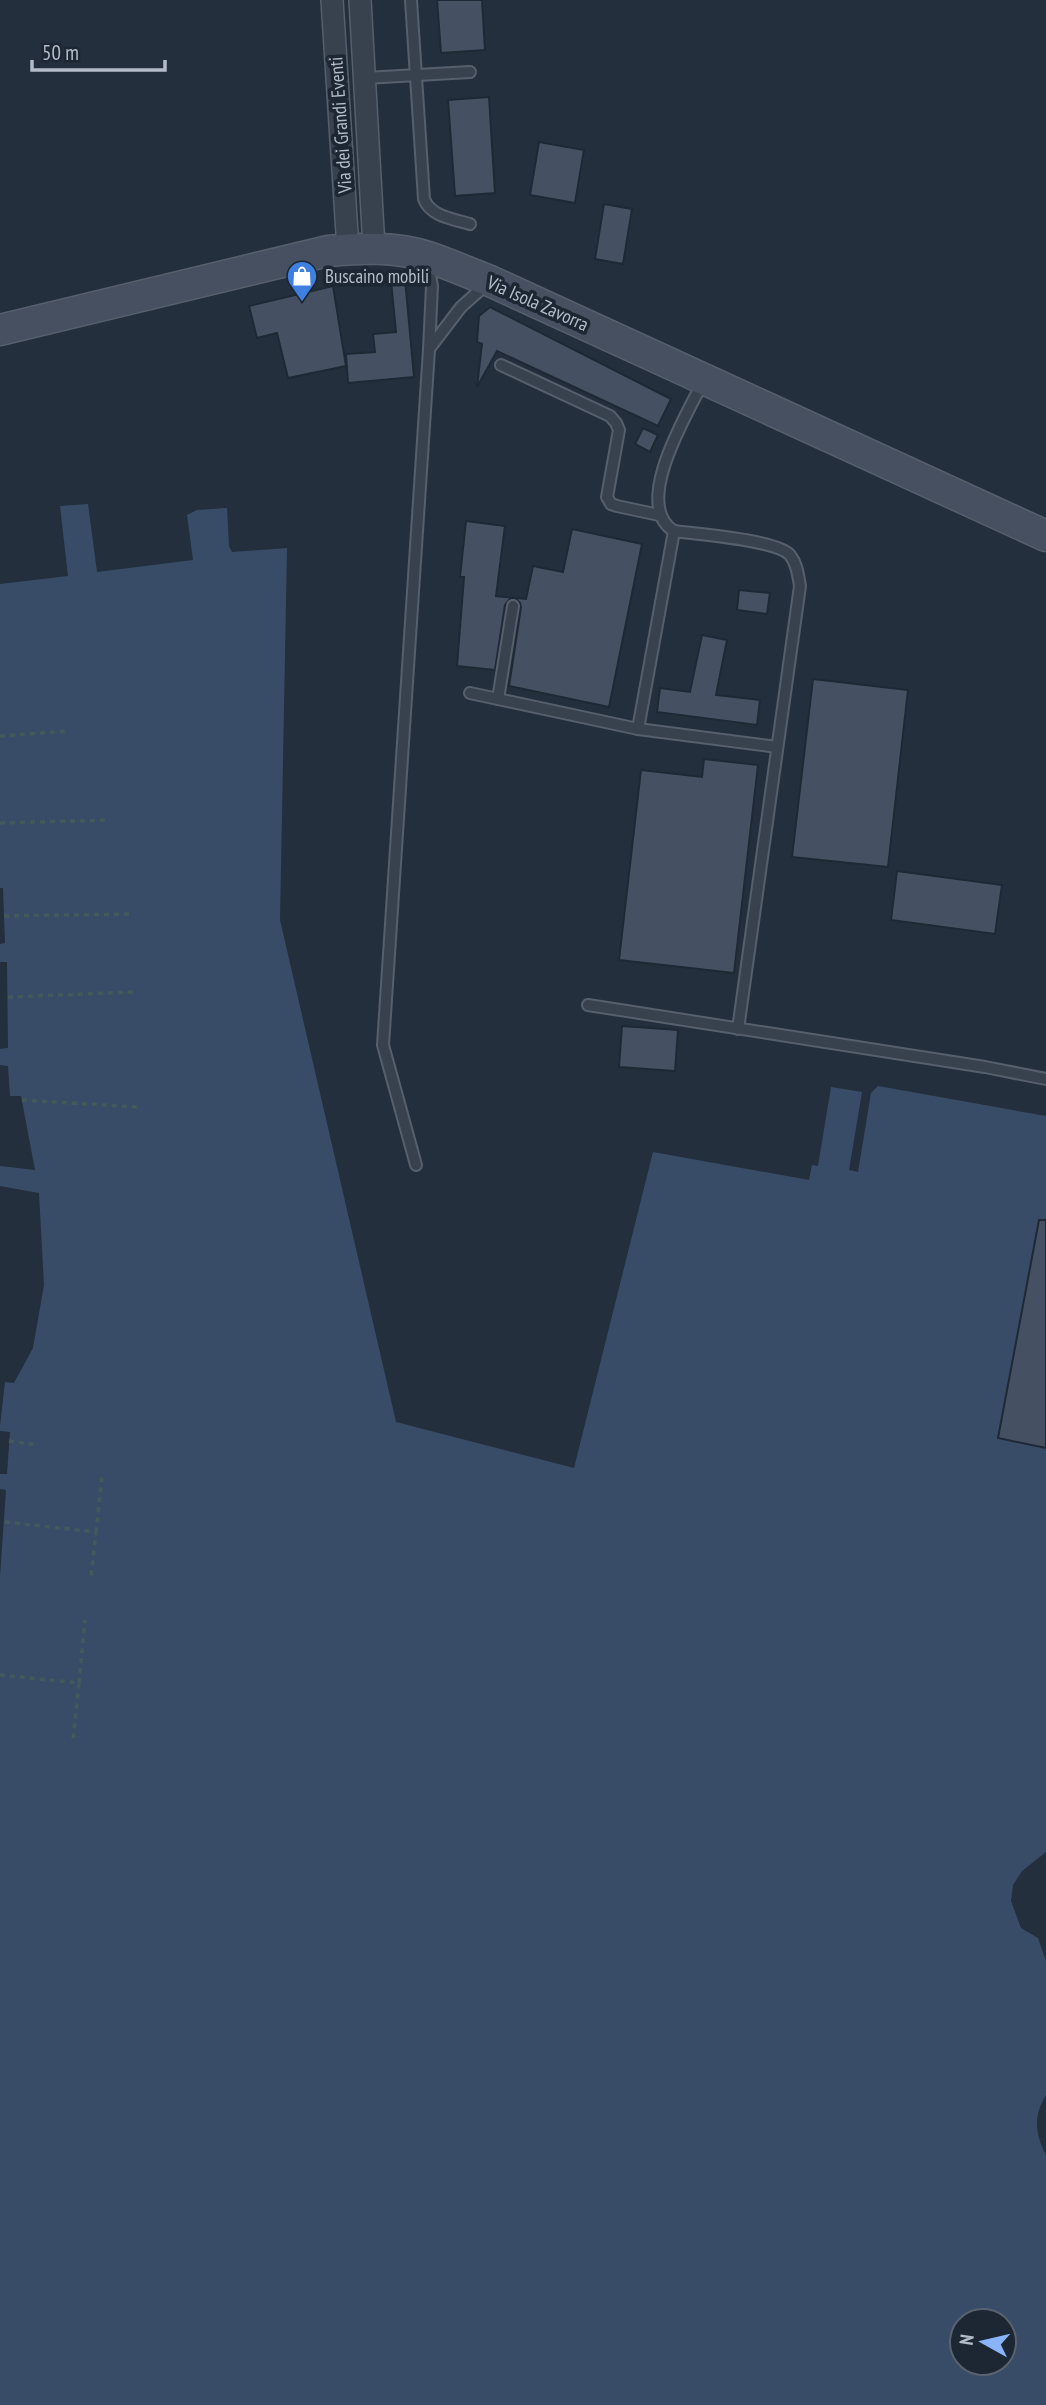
<svg xmlns="http://www.w3.org/2000/svg" width="1046" height="2405" font-family="'PT Sans Narrow',sans-serif">
<rect width="100%" height="100%" fill="#242f3e"/>
<path fill="#394c67" fill-rule="evenodd" d="M 88,504 L 97,572 L 193,560 L 187,515 L 197,510 L 227,508 L 229,546 L 232,552 L 287,548 L 280,920 L 396,1422 L 574,1468 L 653,1152 L 809,1180 L 812,1165 L 818,1166 L 831,1087 L 862,1092 L 849,1170 L 858,1172 L 871,1093 L 878,1086 L 1046,1116 L 1046,1852 L 1022,1871 L 1013,1885 L 1011,1901 L 1021,1928 L 1038,1938 L 1046,1961 L 1046,2095 C 1033,2116 1035,2134 1046,2155 L 1046,2405 L 0,2405 L 0,1577 L 6,1490 L 0,1489 L 0,1474 L 7,1474 L 10,1432 L 0,1431 L 0,1426 L 5,1382 L 14,1383 L 33,1348 L 44,1285 L 39,1193 L 0,1186 L 0,1166 L 35,1170 L 21,1096 L 10,1096 L 8,1066 L 0,1065 L 0,1049 L 8,1048 L 7,962 L 0,962 L 0,944 L 5,943 L 3,888 L 0,888 L 0,584 L 68,576 L 60,506 ZM 962,2321 L 1004,2321 L 1004,2363 L 962,2363 Z"/>
<g fill="#455162" stroke="#1f2835" stroke-width="2">
<polygon points="437,0 482,0 485,50 441,53"/>
<polygon points="489,97 495,193 455,196 448,100"/>
<polygon points="539,142 584,150 575,203 530,195"/>
<polygon points="604,204 632,209 623,264 595,259"/>
<polygon points="405,279 414,377 348,383 346,354 375,352 373,334 396,332 391,281"/>
<polygon points="333,286 346,366 288,378 277,333 257,338 249,306"/>
<polygon points="490,307 671,399 658,426 497,351 477,387 482,344 477,342 479,316"/>
<polygon points="643,428 658,435 650,452 635,444"/>
<polygon points="466,521 505,526 496,596 526,599 533,566 563,572 572,529 642,544 609,707 509,686 521,607 520,603 515,598 510,599 505,605 495,670 457,666 464,577 460,577"/>
<polygon points="739,590 770,593 767,614 737,610"/>
<polygon points="702,635 727,640 716,695 760,700 757,725 657,712 660,688 690,692"/>
<polygon points="813,679 908,690 888,867 792,857"/>
<polygon points="704,759 758,765 734,973 619,960 641,770 702,777"/>
<polygon points="897,871 1002,885 995,934 891,920"/>
<polygon points="622,1026 678,1030 675,1071 619,1067"/>
<polygon points="1039,1220 1046,1220 1046,1448 998,1438"/>
</g>
<g fill="none" stroke-linecap="round" stroke-linejoin="round">
<g stroke="#565f6c" stroke-width="14">
<g id="service">
<path d="M 411,0 L 424,199 C 430,216 453,219 470,224"/>
<polyline points="365,78 470,72"/>
<polyline points="429,349 461,307 488,283"/>
<polyline points="501,365 610,416 616,423 619,430 607,497 611,504 617,506 659,515"/>
<path d="M 704,380 C 688,412 631,505 674,531 C 697,534 777,540 790,555 C 797,564 798,575 800,586 L 738,1029"/>
<polyline points="470,693 638,729 777,747"/>
<polyline points="498,699 513,606"/>
<polyline points="638,729 674,531"/>
<polyline points="588,1005 985,1067 1046,1079"/>
<polyline points="416,1165 383,1045 429,350 432,286 427,259"/>
</g>
</g>
<g stroke="#565f6c" stroke-width="24">
<g id="minor">
<polyline points="332,0 348,249"/>
<polyline points="360,0 374,248"/>
</g>
</g>
<g stroke="#565f6c" stroke-width="33">
<path id="secondary" d="M 0,330 L 328,251 C 361,248 395,246 428,257 C 449,264 469,273 490,281 L 1046,536"/>
</g>
<g stroke="#44595c" stroke-width="3.5" stroke-dasharray="5 5" stroke-linecap="butt">
<polyline points="0,736 68,731"/>
<polyline points="0,823 109,820"/>
<polyline points="4,916 131,914"/>
<polyline points="8,997 135,992"/>
<polyline points="22,1100 137,1107"/>
<polyline points="9,1441 38,1445"/>
<polyline points="5,1522 96,1532 91,1577"/>
<polyline points="96,1532 102,1477"/>
<polyline points="0,1675 79,1683 73,1740"/>
<polyline points="79,1683 85,1620"/>
</g>
<use href="#service" stroke="#38414e" stroke-width="10"/>
<use href="#minor" stroke="#38414e" stroke-width="21"/>
<use href="#secondary" stroke="#465061" stroke-width="30"/>
</g>
<defs>
<g id="shop-pin" transform="scale(1.575)"><path d="M0 17L-7.5 6A9.5 9.5 0 1 1 7.5 6Z" fill="#3f7fe0" stroke="#1d2633"/><path d="M-5-2.5h2.3a2.7 3.5 0 0 1 5.4 0H5L5.5 6h-11ZM-1.5-2.5h3a1.5 2.3 0 0 0-3 0Z" fill="#fff"/></g>
</defs>
<g fill-rule="evenodd">
<use href="#shop-pin" x="302" y="276"/>
</g>
<g text-anchor="middle" dominant-baseline="central" stroke-width="7" stroke-linejoin="round" paint-order="stroke">
<g font-size="19" fill="#b4bcc9" stroke="#1d2633">
<text transform="translate(340 125) rotate(-94)">Via dei Grandi Eventi</text>
<text transform="translate(538 303) rotate(24)">Via Isola Zavorra</text>
</g>
<g font-size="19" fill="#b4bcc9" stroke="#1d2633" text-anchor="start">
<text x="325" y="276">Buscaino mobili</text>
</g>
</g>
<g transform="translate(983 2342) rotate(278)"><circle r="33" fill="#1d2633" stroke="#59626f" stroke-width="2"/>
<path d="M0-5L12 26L0 18L-12 26Z" fill="#8ab4f8"/>
<text y="-10" font-size="19" font-weight="bold" text-anchor="middle" fill="#b4bcc9">N</text>
</g>
<path d="M32 60v10h133v-10" fill="none" stroke="#b4bcc9" stroke-width="3.5"/>
<text x="42" y="60" font-size="21" fill="#b4bcc9" stroke="#1d2633" stroke-width="5" paint-order="stroke">50 m</text>
</svg>
